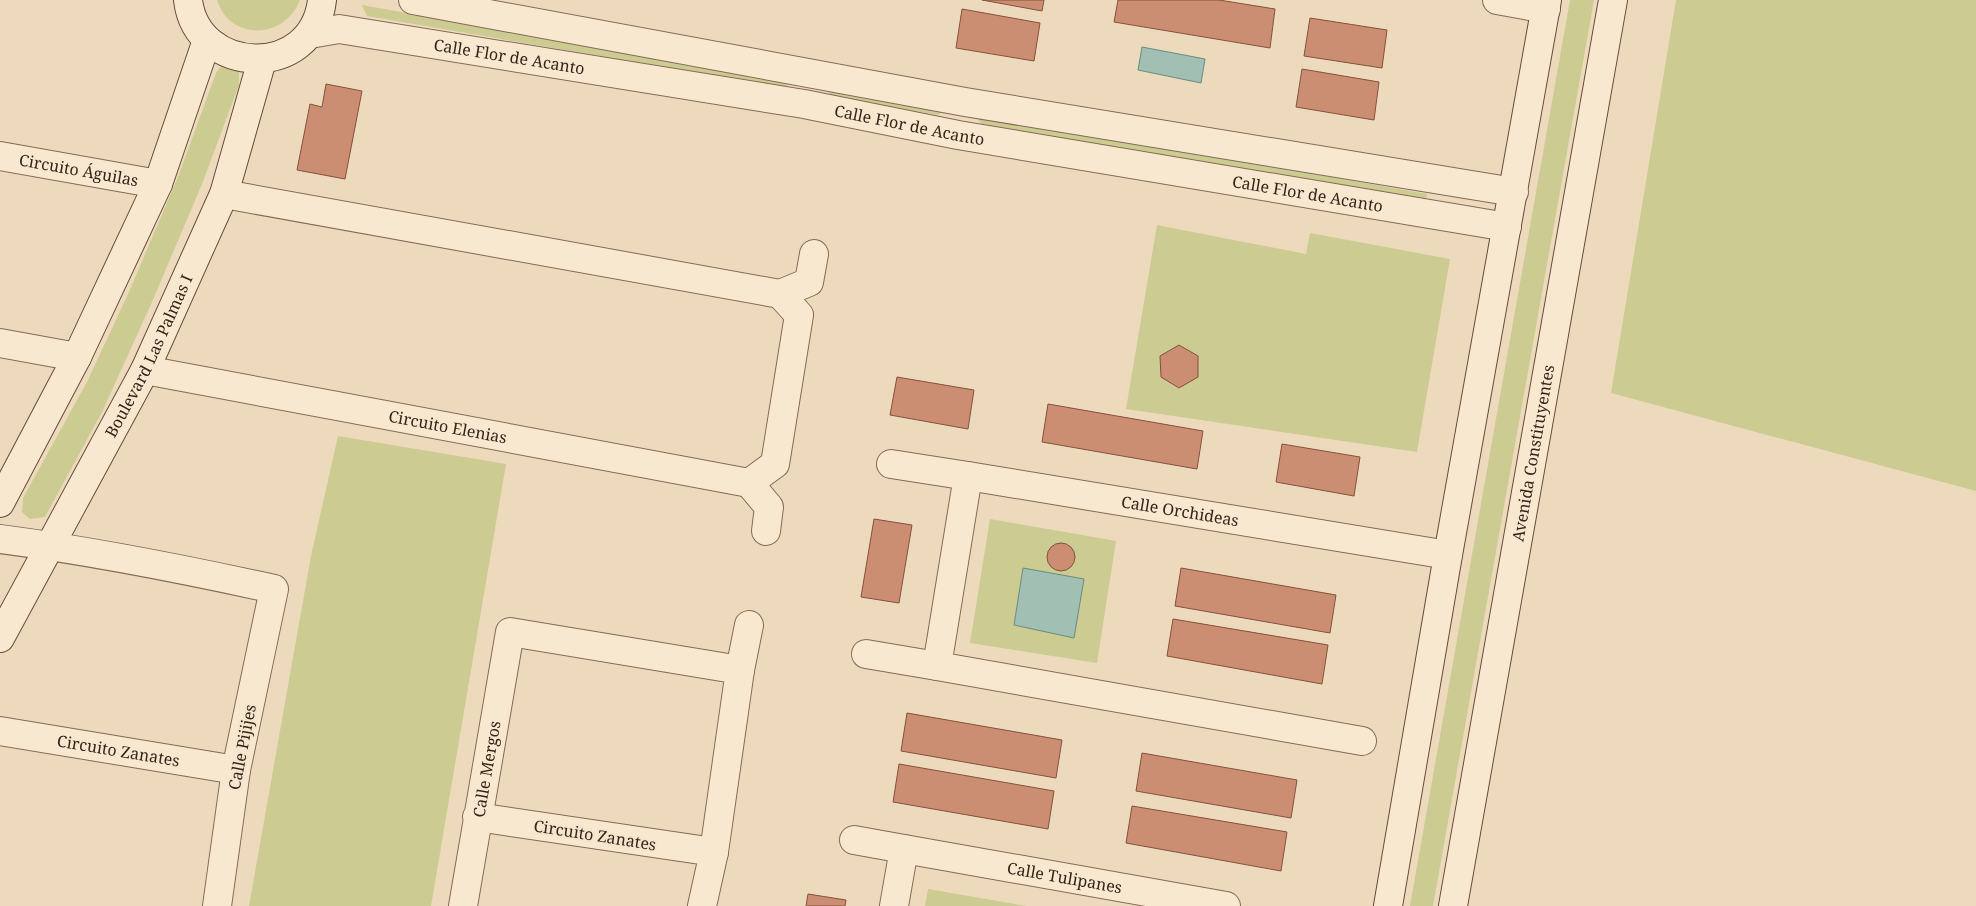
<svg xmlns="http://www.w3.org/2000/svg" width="1976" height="906" font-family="'Noto Serif',serif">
<rect width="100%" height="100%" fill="#eddabd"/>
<g fill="#cbcb92">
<path d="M 217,0 L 300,0 C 285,39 230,42 217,0 Z"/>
<polygon points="1570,0 1594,0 1433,906 1410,906"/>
<polygon points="1676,0 1976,0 1976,491 1611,393"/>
<polygon points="362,5 785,81 788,85 781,87 367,16"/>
<polygon points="223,64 239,70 239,85 202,184 152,302 102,412 45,517 30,519 22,512 23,498 87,382 128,294 178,177 216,73"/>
<polygon points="836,89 941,109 942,112 938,115 833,97 828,92"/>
<polygon points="986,116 1427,194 1426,201 984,126 978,120"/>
<polygon points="1157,225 1306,254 1310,233 1450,259 1417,452 1126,409"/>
<polygon points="338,436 506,464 431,906 249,906 311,556"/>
<polygon points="990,519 1116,541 1097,663 970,643"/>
<polygon points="928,889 1026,906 925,906"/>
</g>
<g fill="#a1bfb3" stroke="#698c7f">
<polygon points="1142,47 1205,59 1201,83 1138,70"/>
<polygon points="1023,568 1084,579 1074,638 1014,625"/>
</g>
<g fill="#cc8e73" stroke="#84513c">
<polygon points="982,0 1044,0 1042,11"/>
<polygon points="1118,0 1219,0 1275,9 1270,48 1114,22"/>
<polygon points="962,9 1040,23 1034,61 956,48"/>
<polygon points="1310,18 1387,30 1382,68 1304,56"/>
<polygon points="1302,69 1379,82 1374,120 1296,107"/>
<polygon points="326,84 362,91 345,179 297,170 310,104 322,107"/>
<polygon points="1179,345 1198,356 1198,377 1179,388 1161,377 1160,356"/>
<polygon points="897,377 974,390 968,429 890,415"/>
<polygon points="1048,404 1203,431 1197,469 1042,442"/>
<polygon points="1282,444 1360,457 1354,496 1276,482"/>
<polygon points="874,519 912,525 899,603 861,597"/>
<circle cx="1061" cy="557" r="14"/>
<polygon points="1181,568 1336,595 1330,633 1175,606"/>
<polygon points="1173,619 1328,645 1322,684 1167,656"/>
<polygon points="907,713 1062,740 1056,778 901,751"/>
<polygon points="1142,753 1297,780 1291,818 1136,791"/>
<polygon points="899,764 1054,791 1048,829 893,802"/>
<polygon points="1132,806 1287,832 1281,871 1126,843"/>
<polygon points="808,894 846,900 845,906 806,906"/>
</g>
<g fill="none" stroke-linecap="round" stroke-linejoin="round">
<g stroke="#856a56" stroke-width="30">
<g id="street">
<polyline points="413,0 965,102 1514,192"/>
<polyline points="1497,0 1546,9"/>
<path id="s1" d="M 310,34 L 339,29 L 804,104 L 958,135 L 1507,227"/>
<path id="s2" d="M 0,156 L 158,184"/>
<polyline points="780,294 809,282 814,254"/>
<polyline points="0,343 77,357"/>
<path id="s3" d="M 145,370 L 749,483 L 775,464 L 799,315 L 780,294 L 224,194"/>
<polyline points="891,464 968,476"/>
<polyline points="749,483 769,507 766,531"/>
<path d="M 0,539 C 92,551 183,569 274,589 L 236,770 L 217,906"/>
<polyline points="866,654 937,666"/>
<polyline points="740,670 749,625"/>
<path id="s4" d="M 0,731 L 236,770"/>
<path id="s5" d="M 1362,741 L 937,666 L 968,476 L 1448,555"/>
<polyline points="854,840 904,849"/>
<path id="s6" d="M 463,906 L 510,632 L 740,670 L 714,852 L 477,817"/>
<polyline points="702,906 714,852"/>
<path id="s7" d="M 894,906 L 904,849 L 1226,906"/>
</g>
</g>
<g stroke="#674b3a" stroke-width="30">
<g id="secondary">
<path d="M 188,0 C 197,76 313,80 322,0"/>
<polyline points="0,503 77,357 158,184 207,40"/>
<path id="s8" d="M 0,638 L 145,370 L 224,194 L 262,60"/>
<polyline points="1388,906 1448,555 1547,0"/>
<path id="s9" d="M 1453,906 L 1613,0"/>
</g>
</g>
<use href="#street" stroke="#f9e8d0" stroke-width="28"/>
<use href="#secondary" stroke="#f9e8d0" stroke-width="28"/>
</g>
<g text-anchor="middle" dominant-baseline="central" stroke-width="4.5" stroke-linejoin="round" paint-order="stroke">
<g font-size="16" fill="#34251b" stroke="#f5e5cd">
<text stroke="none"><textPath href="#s1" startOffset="202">Calle Flor de Acanto</textPath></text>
<text stroke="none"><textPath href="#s1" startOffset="608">Calle Flor de Acanto</textPath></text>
<text stroke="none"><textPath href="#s2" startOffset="80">Circuito Águilas</textPath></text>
<text stroke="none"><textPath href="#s1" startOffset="1012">Calle Flor de Acanto</textPath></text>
<text stroke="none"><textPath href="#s8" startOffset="319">Boulevard Las Palmas I</textPath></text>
<text stroke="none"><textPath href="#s3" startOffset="308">Circuito Elenias</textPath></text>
<text stroke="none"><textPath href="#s9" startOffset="460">Avenida Constituyentes</textPath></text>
<text stroke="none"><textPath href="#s5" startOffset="839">Calle Orchideas</textPath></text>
<text transform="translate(242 747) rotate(-79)">Calle Pijijes</text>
<text stroke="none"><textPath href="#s4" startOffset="120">Circuito Zanates</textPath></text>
<text stroke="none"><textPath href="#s6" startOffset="139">Calle Mergos</textPath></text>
<text transform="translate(595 835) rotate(9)">Circuito Zanates</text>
<text stroke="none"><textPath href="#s7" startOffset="221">Calle Tulipanes</textPath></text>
</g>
</g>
</svg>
